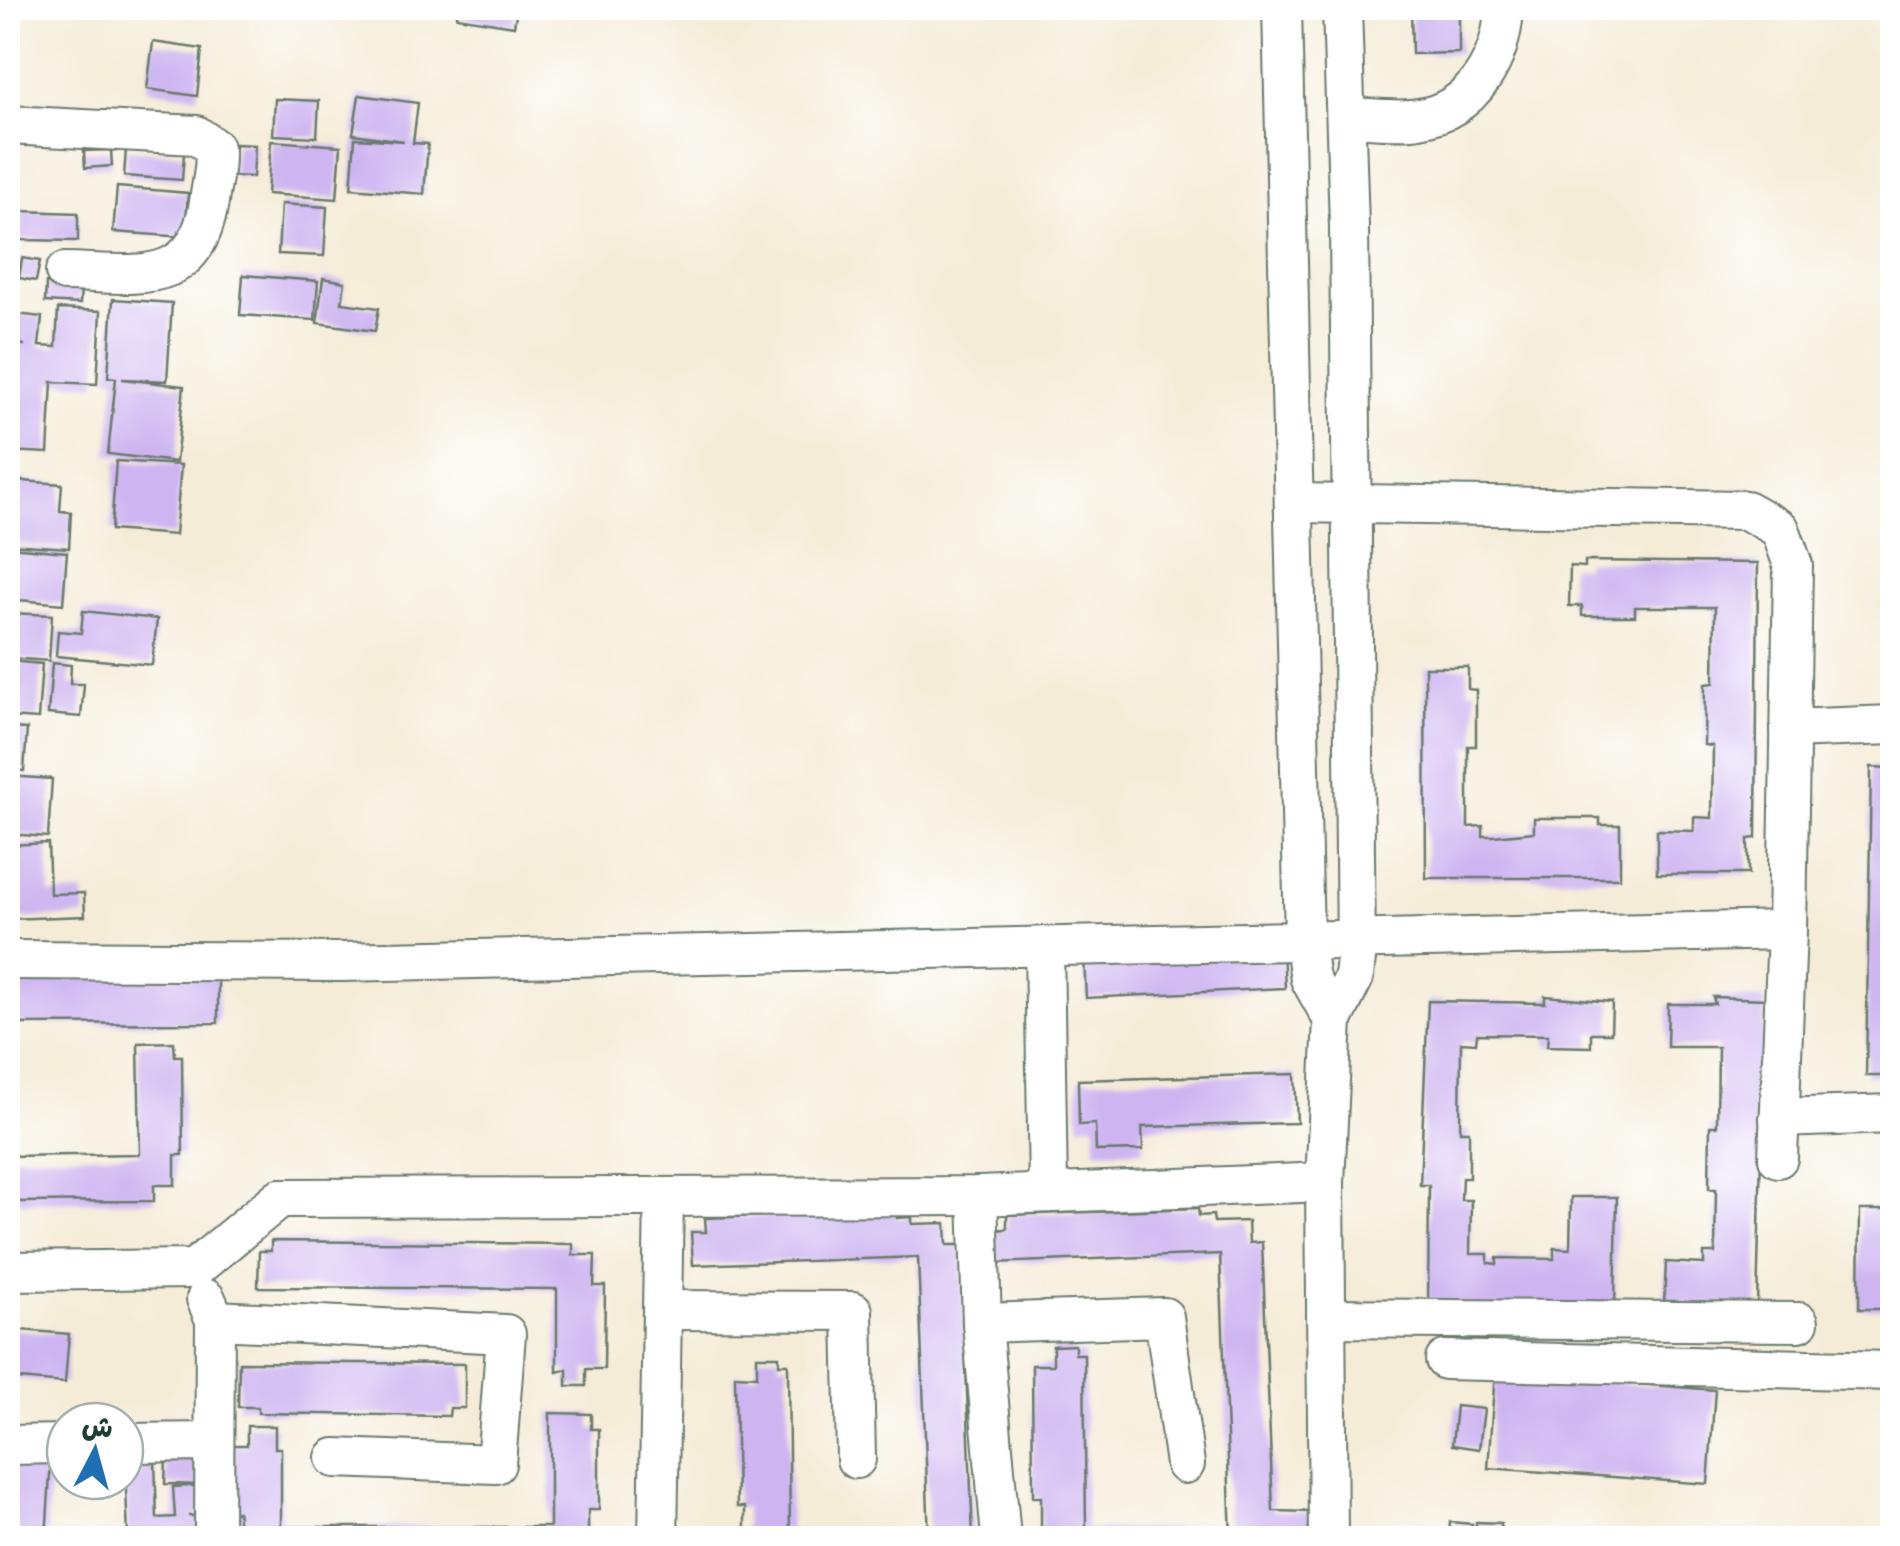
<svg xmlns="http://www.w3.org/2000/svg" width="1900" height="1546" font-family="'Comic Neue','Playpen Sans Arabic',sans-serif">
<rect width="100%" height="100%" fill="#fff"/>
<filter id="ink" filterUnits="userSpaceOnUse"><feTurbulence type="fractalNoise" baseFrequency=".01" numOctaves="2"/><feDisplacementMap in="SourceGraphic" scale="20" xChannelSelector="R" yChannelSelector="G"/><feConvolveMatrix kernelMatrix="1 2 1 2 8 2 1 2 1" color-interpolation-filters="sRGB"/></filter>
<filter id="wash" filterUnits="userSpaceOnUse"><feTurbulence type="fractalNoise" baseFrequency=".0048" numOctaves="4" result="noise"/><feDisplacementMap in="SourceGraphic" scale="40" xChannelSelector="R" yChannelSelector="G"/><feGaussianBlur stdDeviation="2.25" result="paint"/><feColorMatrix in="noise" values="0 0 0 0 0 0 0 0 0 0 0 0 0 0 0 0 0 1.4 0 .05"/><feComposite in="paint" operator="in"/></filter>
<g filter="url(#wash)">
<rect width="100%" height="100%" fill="#f5ecd8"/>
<g id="blocks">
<g fill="#ceb5f1">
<polygon points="458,8 517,8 514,26 457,17"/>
<polygon points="1411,8 1459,8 1459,53 1412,54"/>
<polygon points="153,42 202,49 197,96 147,89"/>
<polygon points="359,95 418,103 413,143 428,144 424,194 351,188 355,138 404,141 353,134"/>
<polygon points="275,99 319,101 317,137 273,135"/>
<polygon points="271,141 341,146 337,199 267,194"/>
<polygon points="235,144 255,145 253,177 233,176"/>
<polygon points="111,150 112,166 85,168 84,151"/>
<polygon points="126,150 184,154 182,180 124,176"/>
<polygon points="117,187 188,193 185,237 113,232"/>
<polygon points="281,204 327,207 324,256 278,254"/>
<polygon points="20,211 78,213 78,241 20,240"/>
<polygon points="22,258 40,261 36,281 19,278"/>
<polygon points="243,275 318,281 315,320 240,315"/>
<polygon points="323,278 345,282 342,303 379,308 375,331 317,323"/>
<polygon points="46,283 81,285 80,304 45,302"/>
<polygon points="113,299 172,303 167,381 122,379 184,386 176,462 108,454 116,378 108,377"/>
<polygon points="58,309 101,311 97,384 52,382 48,453 8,451 8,345 25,345 8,343 8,313 42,317 39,346 56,347"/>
<polygon points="116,461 181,465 175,535 111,530"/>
<polygon points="8,480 62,484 60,511 71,512 69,548 8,544"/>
<polygon points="8,547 67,552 63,604 8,599"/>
<polygon points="1585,561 1758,563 1756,838 1748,839 1748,874 1657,874 1657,830 1694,831 1694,817 1712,818 1713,746 1704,745 1705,684 1714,683 1715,607 1635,607 1635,616 1582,616 1582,606 1569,606 1570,566 1585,567"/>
<polygon points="83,611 157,619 152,665 56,656 58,631 81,633"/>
<polygon points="8,613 52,615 49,661 8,658"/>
<polygon points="8,661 42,664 38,719 8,717"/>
<polygon points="52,663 71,665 70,684 84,684 81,717 48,714"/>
<polygon points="1425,667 1468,667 1468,689 1476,690 1476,746 1468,746 1468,827 1483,826 1483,836 1494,836 1534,832 1534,818 1600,818 1600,825 1620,825 1620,878 1426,878"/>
<polygon points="8,728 27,729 24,771 8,770"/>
<polygon points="1871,767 1892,768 1892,1076 1866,1076"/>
<polygon points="8,776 52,779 48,837 8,834"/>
<polygon points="48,843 50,894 84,893 85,916 8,919 8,845"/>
<polygon points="1283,948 1285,988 1086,998 1084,958"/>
<polygon points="8,968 218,977 218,1023 8,1024"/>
<polygon points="1545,996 1612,1002 1611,1033 1591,1033 1591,1047 1547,1046 1548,1035 1477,1034 1476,1043 1461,1042 1460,1131 1469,1131 1469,1178 1462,1178 1461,1200 1471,1200 1470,1254 1488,1254 1488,1263 1497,1264 1497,1258 1554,1259 1554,1248 1570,1249 1571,1197 1617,1197 1615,1310 1428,1307 1429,1185 1420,1185 1428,1001 1545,1003"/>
<polygon points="1713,997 1765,999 1757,1306 1664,1304 1666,1262 1704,1264 1704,1253 1715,1253 1716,1189 1709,1189 1710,1126 1717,1126 1718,1047 1667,1047 1668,1004 1715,1004"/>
<polygon points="174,1042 175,1056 182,1056 183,1155 175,1155 175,1185 154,1185 154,1201 8,1202 8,1156 140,1154 138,1043"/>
<polygon points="1295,1074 1297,1123 1142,1127 1143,1150 1096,1151 1095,1124 1079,1125 1078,1080"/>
<polygon points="1198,1208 1199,1216 1213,1215 1214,1222 1248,1221 1249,1243 1262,1242 1273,1511 1315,1512 1314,1538 1231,1538 1220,1254 994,1263 993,1230 1007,1229 1007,1215"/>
<polygon points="1860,1210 1892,1210 1892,1309 1859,1309"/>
<polygon points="897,1211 897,1218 912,1217 912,1224 946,1223 947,1245 961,1245 973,1538 929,1538 918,1257 693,1265 691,1232 706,1232 705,1218"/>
<polygon points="271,1241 573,1244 573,1255 595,1255 594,1286 605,1286 604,1369 586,1369 586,1386 567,1386 567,1369 557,1372 557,1289 258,1287 259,1251 271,1251"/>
<polygon points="8,1329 69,1334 65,1383 8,1378"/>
<polygon points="1075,1345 1075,1354 1084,1354 1086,1529 1201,1529 1201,1538 1041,1538 1041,1497 1033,1497 1032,1365 1053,1365 1053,1346"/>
<polygon points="757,1356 779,1356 779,1364 788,1364 790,1538 745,1538 745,1507 737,1507 735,1375 757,1376"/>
<polygon points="239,1362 465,1364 465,1408 450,1408 449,1416 258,1413 258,1407 238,1407"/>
<polygon points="1495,1373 1715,1390 1708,1484 1488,1468"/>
<polygon points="1456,1406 1484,1409 1479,1449 1452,1445"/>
<polygon points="550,1413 591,1414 591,1429 599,1429 599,1510 588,1510 588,1538 246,1538 247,1528 238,1528 238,1512 227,1512 227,1445 247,1445 247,1426 275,1426 275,1448 281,1448 281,1527 550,1527"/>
<polygon points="166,1456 210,1457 214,1514 188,1516 211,1516 212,1538 128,1538 125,1462 155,1461 157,1518 175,1517 173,1487 204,1485 165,1484"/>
<polygon points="8,1457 51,1459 46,1538 8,1538"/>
<polygon points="1450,1522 1472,1524 1471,1538 1449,1538"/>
<polygon points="1476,1522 1501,1523 1500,1538 1475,1538"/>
</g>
</g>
</g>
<g filter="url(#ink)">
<use href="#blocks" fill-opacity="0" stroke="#6a7a6d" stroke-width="2.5"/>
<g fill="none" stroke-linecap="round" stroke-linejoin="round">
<g stroke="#6a7a6d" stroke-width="42">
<g id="minor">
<polyline points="1282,8 1304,939 1310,979 1333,1020"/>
<path d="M 1347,117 C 1370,117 1397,122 1419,118 C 1474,110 1502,58 1504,8"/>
<path d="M 8,125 L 196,135 L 214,148 C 217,165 211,184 209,202 C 196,290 135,273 65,272"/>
<polyline points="1294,503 1746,510 1780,529 1793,565 1787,930 1778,1158"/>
<polyline points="1790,729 1892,725"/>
<polyline points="1044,946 1048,1191"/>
<polyline points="8,960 341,962 1787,930"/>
<polyline points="1779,1118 1892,1114"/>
<polyline points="978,1196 982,1323 1001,1538"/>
<polyline points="8,1271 194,1269 280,1198 978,1196 1325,1182"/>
<polyline points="206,1299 215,1320 214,1538"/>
<polyline points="663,1310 853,1311 856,1459"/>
<polyline points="1326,1318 1799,1322"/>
<polyline points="215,1320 506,1334 496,1464 335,1458"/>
<polyline points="982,1323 1164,1317 1185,1464"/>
<polyline points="1445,1360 1892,1371"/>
<polyline points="125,1443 214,1442"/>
<polyline points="8,1445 65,1444"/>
<polyline points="658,1538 664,1198"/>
<polyline points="1328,1538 1325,1182 1333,1020 1354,977 1356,958 1349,227 1342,8"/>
</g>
</g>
<use href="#minor" stroke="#fff" stroke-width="38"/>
</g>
</g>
<rect width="1900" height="1546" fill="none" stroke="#fff" stroke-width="40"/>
<g transform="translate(95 1451) rotate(6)"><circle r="48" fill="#ffffff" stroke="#a5b1ae" stroke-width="2.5"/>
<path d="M0-8L18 38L0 25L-18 38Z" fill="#1f6fb2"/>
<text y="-15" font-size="28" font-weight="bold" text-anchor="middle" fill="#1f3d34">ش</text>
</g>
</svg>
